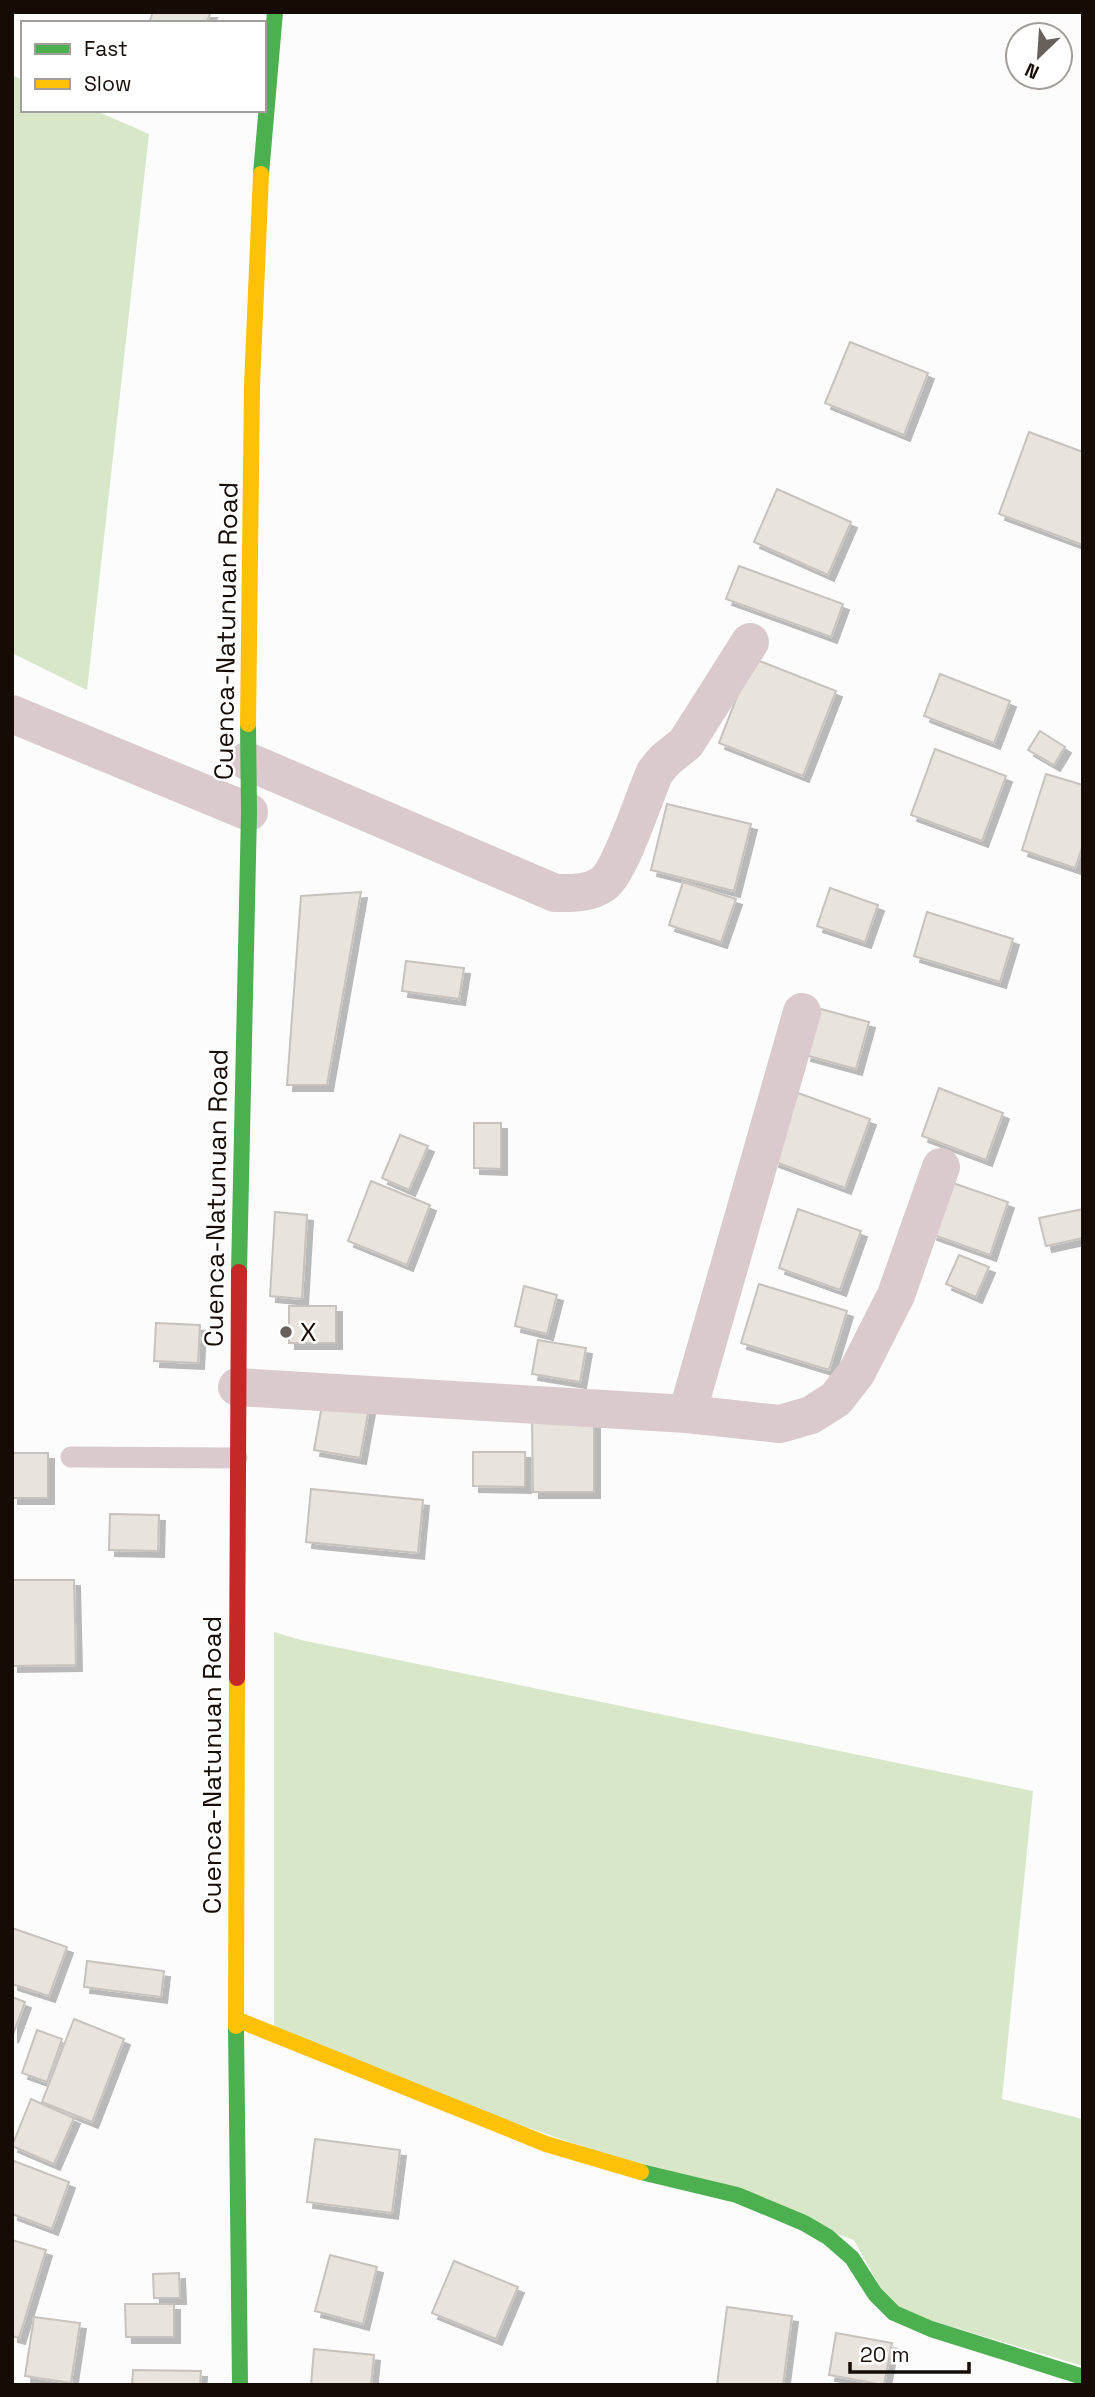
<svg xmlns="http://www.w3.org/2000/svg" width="1095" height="2397" font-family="'Space Grotesk',sans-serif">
<defs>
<filter id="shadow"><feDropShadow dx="6" dy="6" stdDeviation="0" flood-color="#0004"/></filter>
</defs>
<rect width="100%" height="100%" fill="#fbfcfb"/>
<g fill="#d8e7c8">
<polygon points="12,75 23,80 23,110 94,110 149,134 87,690 12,653"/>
<polygon points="274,1632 301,1640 1033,1791 1002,2099 1083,2119 1083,2366 892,2309 854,2240 274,2040"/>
</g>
<g fill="#e9e3de" stroke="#c7c2bd" stroke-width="2" filter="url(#shadow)">
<polygon points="153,12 211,12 206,23 149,23"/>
<polygon points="850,342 928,373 904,435 825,403"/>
<polygon points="1029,432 1083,452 1083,545 999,514"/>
<polygon points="777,489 851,522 828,575 754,542"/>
<polygon points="739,566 843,604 831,637 726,599"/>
<polygon points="752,658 836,691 803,776 719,743"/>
<polygon points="940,674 1010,701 994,743 924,716"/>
<polygon points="1040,731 1065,747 1054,765 1028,750"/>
<polygon points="935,749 1006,776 982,841 911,815"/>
<polygon points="1046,774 1083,785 1083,845 1075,868 1022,850"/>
<polygon points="667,804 751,824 734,891 651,870"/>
<polygon points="683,882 736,899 721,942 669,925"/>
<polygon points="830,888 878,905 865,942 817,926"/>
<polygon points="361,892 327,1085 287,1085 301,896"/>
<polygon points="927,912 1013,939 1000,982 914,956"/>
<polygon points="406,961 464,968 459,999 402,991"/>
<polygon points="817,1008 869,1022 856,1069 805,1055"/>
<polygon points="939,1088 1003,1113 986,1160 922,1136"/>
<polygon points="798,1093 870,1119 845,1188 773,1161"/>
<polygon points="474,1123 501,1123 501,1169 474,1168"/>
<polygon points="400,1135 428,1146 409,1190 382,1178"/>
<polygon points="371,1181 430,1205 407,1265 348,1241"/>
<polygon points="950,1182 1008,1202 990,1255 931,1234"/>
<polygon points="798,1209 861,1231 840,1290 779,1268"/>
<polygon points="1083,1209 1083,1238 1046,1246 1039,1218"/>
<polygon points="275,1212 307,1215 302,1299 270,1296"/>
<polygon points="959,1255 989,1267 976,1297 946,1284"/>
<polygon points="759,1284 847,1311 829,1370 741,1343"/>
<polygon points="524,1286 557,1295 547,1334 515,1326"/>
<rect x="289" y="1306" width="47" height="37"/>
<polygon points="156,1323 200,1325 198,1363 154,1361"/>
<polygon points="538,1340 586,1348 580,1382 532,1374"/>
<polygon points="323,1400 369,1408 360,1458 314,1450"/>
<polygon points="532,1420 594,1420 594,1492 533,1492"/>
<polygon points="473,1452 525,1452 525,1487 473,1486"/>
<rect x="12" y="1453" width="36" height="45"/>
<polygon points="311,1489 423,1500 418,1553 306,1542"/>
<polygon points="110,1514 159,1515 158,1551 109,1550"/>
<polygon points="12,1580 74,1580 76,1665 12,1666"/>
<polygon points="12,1928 67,1947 49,1996 12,1984"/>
<polygon points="87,1961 164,1971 161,1997 84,1987"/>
<polygon points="12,1997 25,2002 12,2037"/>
<polygon points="74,2019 124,2039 92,2122 42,2102"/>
<polygon points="37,2030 62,2039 47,2082 22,2073"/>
<polygon points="31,2099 74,2118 54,2164 12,2146"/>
<polygon points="315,2139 400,2150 392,2213 307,2202"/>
<polygon points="14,2161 69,2182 52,2229 12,2214 12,2167"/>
<polygon points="12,2240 46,2250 19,2338 12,2336"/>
<polygon points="330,2255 377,2267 363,2324 315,2311"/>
<polygon points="454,2261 518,2287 496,2339 432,2313"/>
<polygon points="179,2273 180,2298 154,2298 153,2274"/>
<polygon points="125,2304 174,2304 174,2337 126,2337"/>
<polygon points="727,2307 792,2316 783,2385 717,2385"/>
<polygon points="34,2317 80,2323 71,2383 25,2376"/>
<polygon points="836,2333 892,2343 884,2385 829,2375"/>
<polygon points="314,2349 374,2355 371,2385 311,2385"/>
<polygon points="133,2370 201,2371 200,2385 132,2385"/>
</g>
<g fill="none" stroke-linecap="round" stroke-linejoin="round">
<polyline stroke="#dbcacd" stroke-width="21" points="71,1457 237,1458"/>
<g stroke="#dbcacd" stroke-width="38">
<polyline points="12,714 249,812"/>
<path d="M 247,761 L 555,893 C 571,893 589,894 603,884 C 621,871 644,796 655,772 L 665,760 L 686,743 L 750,642"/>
<polyline points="237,1387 687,1414 780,1424 811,1415 836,1399 857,1372 896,1295 941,1167"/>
<polyline points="687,1414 802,1012"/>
</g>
<g stroke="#4caf50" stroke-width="16">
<polyline points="261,174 275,12"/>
<polyline points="239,1272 249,812 248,724"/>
<polyline points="236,2026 240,2385"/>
<polyline points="641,2172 737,2195 804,2223 828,2237 852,2258 875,2294 894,2313 931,2329 1083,2377"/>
</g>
<g stroke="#ffc107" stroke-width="16">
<polyline points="248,724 252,386 261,174"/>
<polyline points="236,2019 546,2144 641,2172"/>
<polyline points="236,2026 237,1678"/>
</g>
<polyline stroke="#c62828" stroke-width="16" points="237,1678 239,1272"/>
</g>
<circle fill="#67605b" stroke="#fff" stroke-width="2.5" cx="286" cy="1332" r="7"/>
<g text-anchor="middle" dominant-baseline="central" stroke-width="5" stroke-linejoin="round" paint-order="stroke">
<g font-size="26" fill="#170c05" stroke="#fff">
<text transform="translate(226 631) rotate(-89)">Cuenca-Natunuan Road</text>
<text transform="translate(216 1198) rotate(-89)">Cuenca-Natunuan Road</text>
<text transform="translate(212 1765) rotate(-90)">Cuenca-Natunuan Road</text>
</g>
<g font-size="26" fill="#170c05" stroke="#fff" text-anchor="start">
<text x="300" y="1332">X</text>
</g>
</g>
<rect width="1095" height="2397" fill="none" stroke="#170c05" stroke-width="28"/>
<rect x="21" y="21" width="245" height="91" fill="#ffffff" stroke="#a29e9b" stroke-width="2"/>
<rect x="35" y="44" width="35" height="10" fill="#4caf50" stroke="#a29e9b" stroke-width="2"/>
<text x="84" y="56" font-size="21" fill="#170c05">Fast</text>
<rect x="35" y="79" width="35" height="10" fill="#ffc107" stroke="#a29e9b" stroke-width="2"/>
<text x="84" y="91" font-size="21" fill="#170c05">Slow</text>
<g transform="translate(1039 56) rotate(205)"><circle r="33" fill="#ffffff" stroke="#a29e9b" stroke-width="2"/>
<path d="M0-5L12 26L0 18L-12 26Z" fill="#67605b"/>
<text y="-10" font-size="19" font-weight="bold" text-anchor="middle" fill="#170c05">N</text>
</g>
<path d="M850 2362v10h119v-10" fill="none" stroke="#170c05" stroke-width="3.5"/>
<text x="860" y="2362" font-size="21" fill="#170c05" stroke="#ffffff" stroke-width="5" paint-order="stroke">20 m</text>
</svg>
